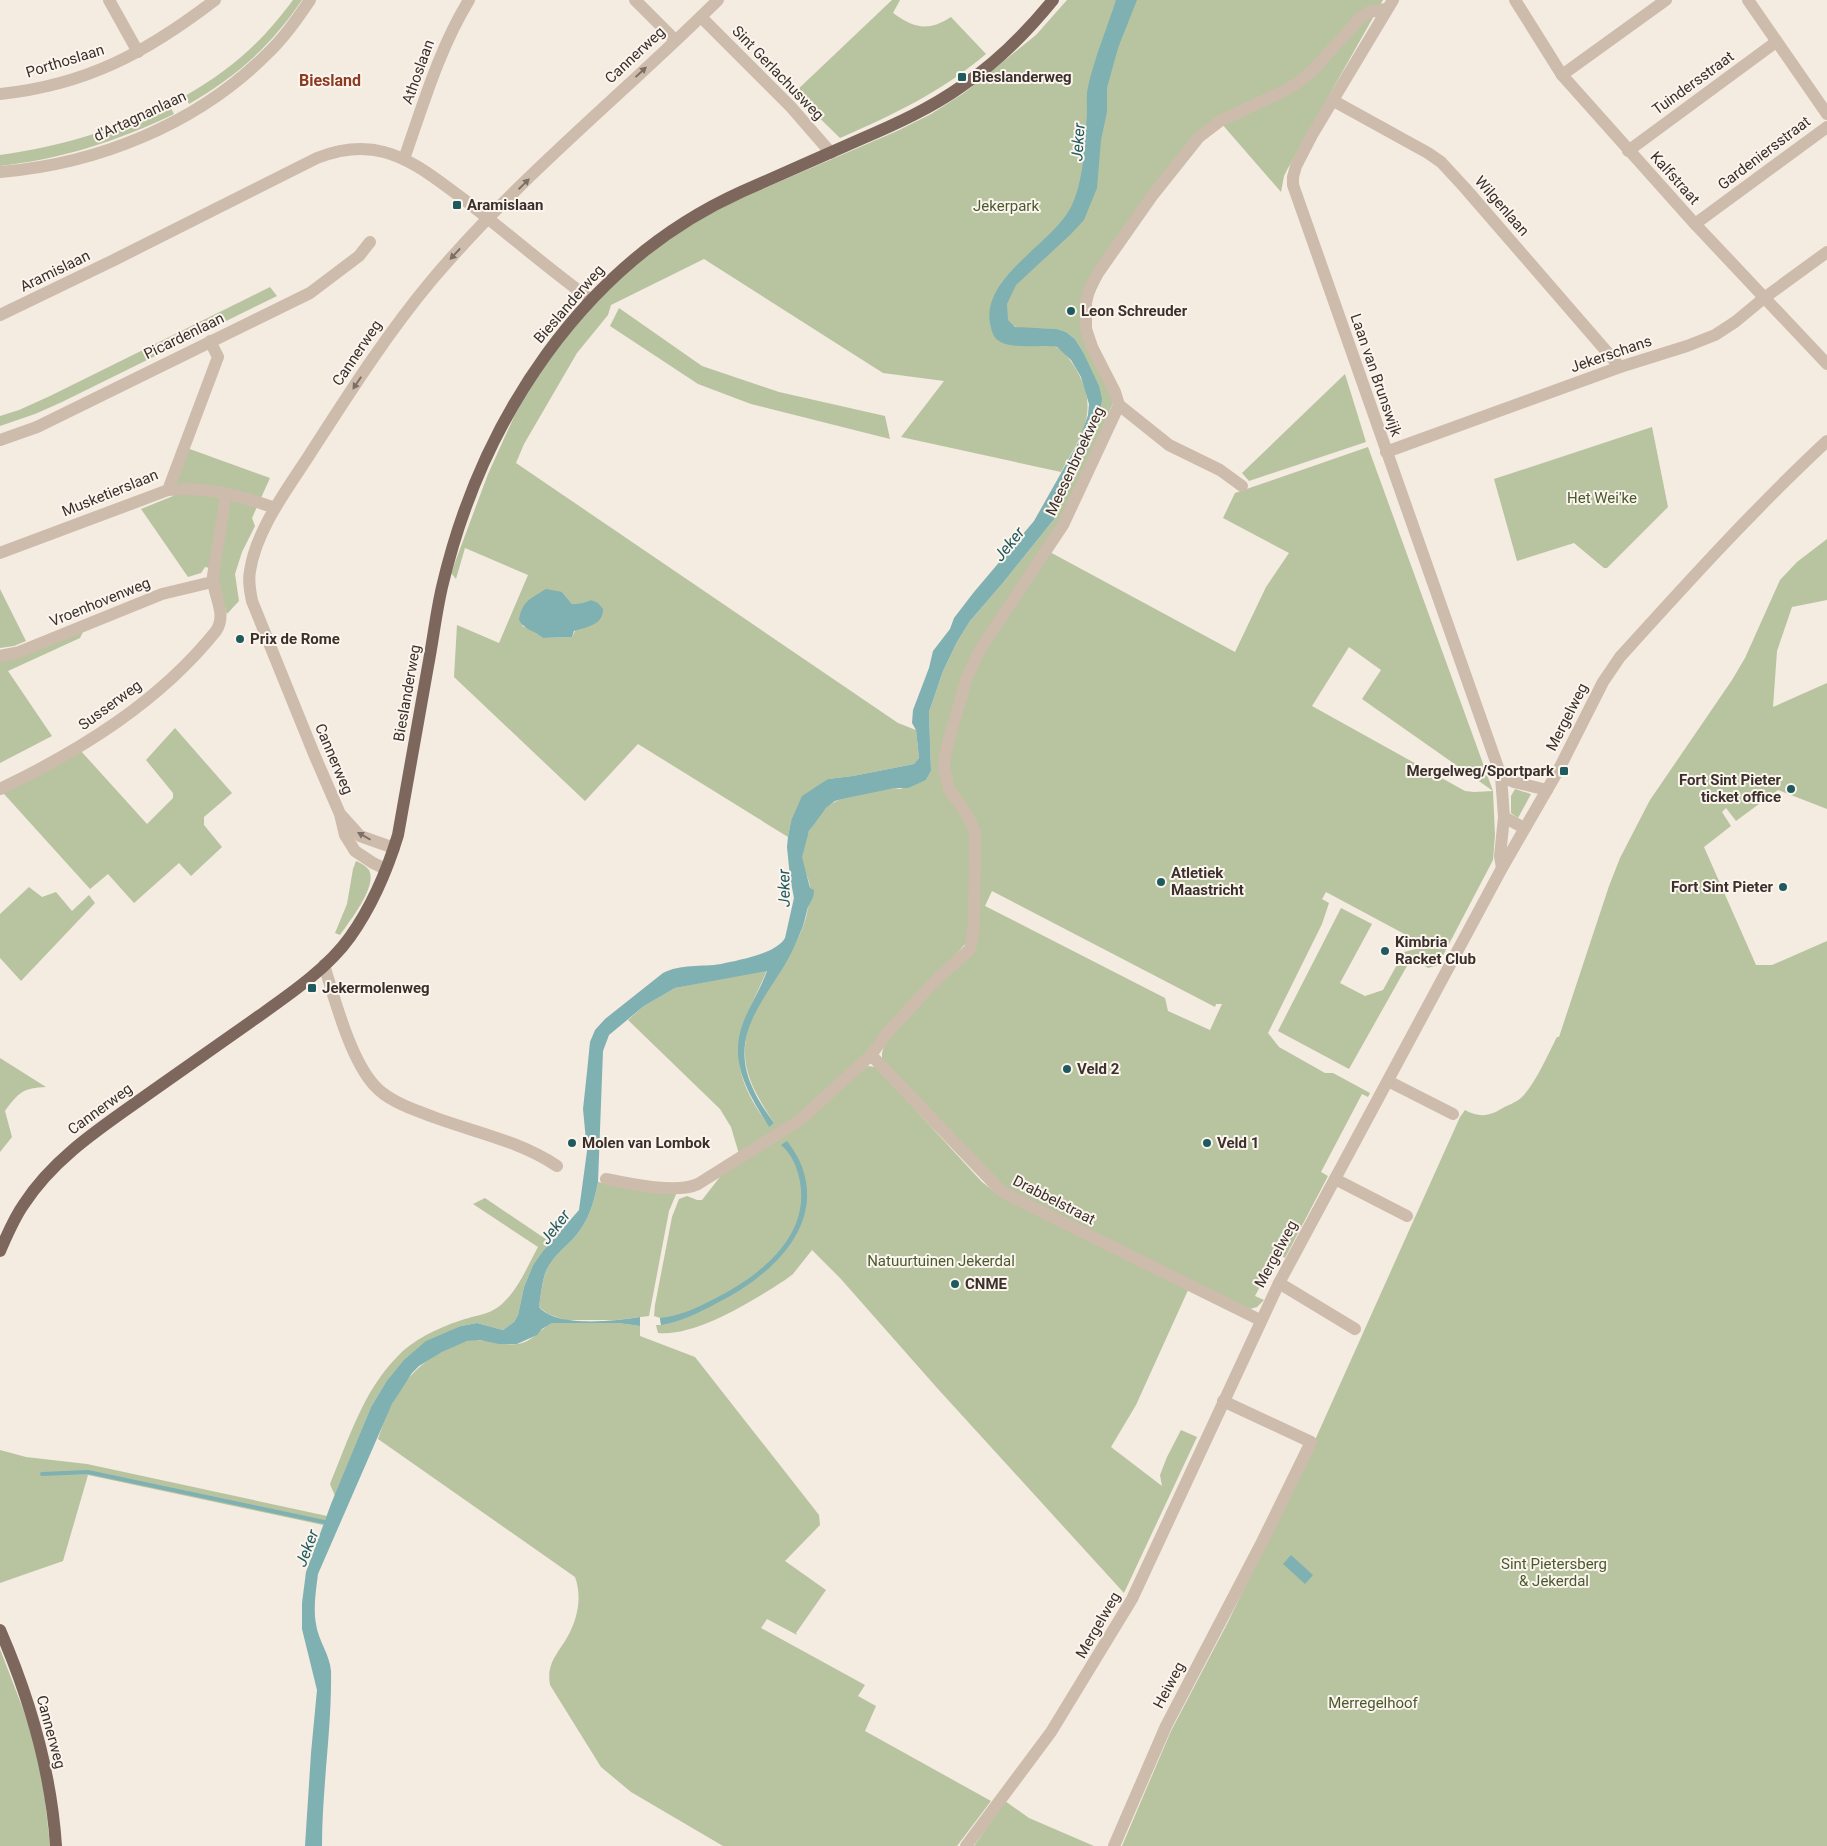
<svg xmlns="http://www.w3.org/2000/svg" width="1827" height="1846" font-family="Roboto,sans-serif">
<rect width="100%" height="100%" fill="#f4ebe1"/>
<g fill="#b8c4a0" fill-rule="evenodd">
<path d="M 293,0 L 302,0 C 270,47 238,75 189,104 L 185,96 C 232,69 261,43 293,0 Z"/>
<path d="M 892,0 L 900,0 L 893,13 C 914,28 928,32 951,17 L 986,54 C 941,92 893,115 840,138 L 794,93 Z"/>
<path d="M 1067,0 L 1383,0 L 1288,168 L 1284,176 L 1281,192 L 1221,123 L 1195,145 L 1106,267 L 1090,304 L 1089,319 L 1113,403 L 1062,521 L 975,649 L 941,756 L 971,829 L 968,941 L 884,1034 L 813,1105 L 739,1154 L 731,1127 L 720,1109 L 628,1020 L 644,1006 L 675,988 L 767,970 C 749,1014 725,1045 749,1094 C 754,1105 762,1116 769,1126 L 774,1123 C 759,1099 743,1076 745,1047 C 748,998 794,963 806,917 C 808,908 811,897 810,887 C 809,877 802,868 802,858 C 801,842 815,818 826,808 C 841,794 876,791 895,788 L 900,789 L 926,780 L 931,771 L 929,712 L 943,671 L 957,642 L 970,621 L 1002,584 L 1055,518 L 1088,447 L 1100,413 L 1083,352 L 1075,339 L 1066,332 L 1057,329 L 1019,328 L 1011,325 L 1022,346 C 1032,346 1047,343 1056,347 C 1064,350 1070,360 1074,366 C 1101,408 1083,434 1061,472 L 901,437 L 944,381 L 883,373 L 704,259 L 611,305 L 608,315 L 577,353 L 524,444 L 516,463 L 898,723 L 916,730 L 919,758 L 914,764 L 853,776 L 828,779 L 791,821 L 788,837 L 638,744 L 585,801 L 454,677 L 457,625 L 499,643 L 528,575 L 465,548 L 456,579 L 451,573 L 488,474 L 522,399 L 572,327 L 625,273 L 682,230 L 728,204 L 897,131 L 931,114 L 964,93 L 1036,35 ZM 562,592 L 572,604 L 582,603 L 591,600 L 572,637 L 543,638 L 537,632 L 522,626 Z"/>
<path d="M 169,104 L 174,114 C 118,141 62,159 0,166 L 0,155 C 64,146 110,131 169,104 Z"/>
<polygon points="270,287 277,296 62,402 35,414 0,426 0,416 19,410 50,396"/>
<polygon points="619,308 702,366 779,392 885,416 890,439 751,404 698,384 610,326"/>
<polygon points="1345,374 1366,442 1249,481 1242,473"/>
<polygon points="1652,427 1668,507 1607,568 1604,568 1574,543 1517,561 1494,479"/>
<path d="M 1368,447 L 1493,791 L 1495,835 L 1493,860 L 1438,965 L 1428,968 L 1412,957 L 1349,1069 L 1278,1031 L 1341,908 L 1372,924 L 1340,983 L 1365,996 L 1383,990 L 1404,952 L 1420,948 L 1410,937 L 1326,892 L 1322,899 L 1329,903 L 1322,924 L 1268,1033 L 1279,1047 L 1325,1073 L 1333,1073 L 1370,1093 L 1368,1097 L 1362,1094 L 1321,1172 L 1328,1176 L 1285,1258 L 1277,1254 L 1255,1296 L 1264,1300 L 1257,1307 L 1250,1309 L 1004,1189 L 882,1060 L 882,1053 L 884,1046 L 914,1007 L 970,954 L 979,838 L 953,791 L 947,767 L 974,668 L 1048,551 L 1235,652 L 1266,587 L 1289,553 L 1223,518 L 1235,493 ZM 1349,647 L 1381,670 L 1362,699 L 1493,791 L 1474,792 L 1465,791 L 1312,706 ZM 992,891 L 1215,1007 L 1216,1004 L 1222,1004 L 1210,1030 L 1168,1011 L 1165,998 L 985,906 Z"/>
<polygon points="187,448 270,478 252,518 255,526 242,552 235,574 239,601 227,614 218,585 218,570 205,567 201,573 188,577 141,509 173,496 172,487"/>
<path d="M 1827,539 L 1827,600 L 1792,607 L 1777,651 L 1773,707 L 1827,683 L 1827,809 L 1778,790 L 1736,821 L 1726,808 L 1722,812 L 1731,826 L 1704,847 L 1756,965 L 1772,965 L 1827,941 L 1827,1846 L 1122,1846 L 1171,1731 L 1228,1622 L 1315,1440 L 1460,1117 L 1465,1110 C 1477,1117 1489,1117 1501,1109 C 1508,1105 1515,1103 1521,1098 C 1535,1085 1548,1054 1557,1037 L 1559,1037 L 1609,886 L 1620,858 L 1650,800 L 1732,680 L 1745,658 L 1780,580 L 1797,562 Z"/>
<polygon points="0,589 26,641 14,646 0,648"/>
<polygon points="83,632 80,638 8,671 52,736 0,763 0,661"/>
<polygon points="175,728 232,793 204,817 204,825 222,847 191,876 179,863 134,903 108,874 90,889 5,795 1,792 80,750 147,824 173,798 173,793 146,760"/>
<polygon points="1515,789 1531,794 1518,818 1511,813 1511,796"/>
<path d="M 356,861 C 361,863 366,866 369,870 C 378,886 349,922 340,935 L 335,933 L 347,904 L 353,869 Z"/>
<polygon points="29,887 42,897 56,892 72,911 89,895 95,903 21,981 0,958 0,914"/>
<path d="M 0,1058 L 46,1087 C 23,1088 19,1092 5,1111 L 12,1137 L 0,1152 Z"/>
<path d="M 868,1066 L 876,1067 L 982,1182 L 1004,1199 L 1189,1288 L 1136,1405 L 1111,1447 L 1162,1486 L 1160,1475 L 1167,1457 L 1181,1430 L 1197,1437 L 1124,1593 L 938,1389 L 840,1278 L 812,1250 L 793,1274 L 785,1280 C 754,1300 696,1337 658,1333 L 656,1325 L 661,1325 L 660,1318 L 654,1316 L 655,1305 L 672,1217 L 679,1199 L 687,1196 L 697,1200 L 702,1200 L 723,1173 Z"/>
<path d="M 598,1182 L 630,1188 L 677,1192 L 669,1211 L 649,1316 L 617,1320 L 565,1320 L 548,1314 L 539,1307 C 541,1295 542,1280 547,1269 C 553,1257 564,1248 573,1239 C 588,1223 594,1203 598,1182 Z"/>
<path d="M 485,1198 L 550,1242 L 533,1265 L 524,1287 L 518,1315 L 514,1322 L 503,1330 L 477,1323 L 461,1326 L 386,1382 L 371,1407 L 335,1496 L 330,1484 C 348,1441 363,1391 397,1357 C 412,1340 438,1328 459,1321 C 475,1315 492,1315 504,1302 C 519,1288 528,1265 538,1247 L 473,1204 Z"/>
<path d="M 552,1323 L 618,1323 L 640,1326 L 640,1336 L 695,1357 L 819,1515 L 820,1525 L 785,1561 L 826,1590 L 796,1633 L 797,1635 L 767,1619 L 761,1628 L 865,1685 L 858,1696 L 876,1706 L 865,1731 L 991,1801 L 957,1846 L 723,1846 L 631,1792 L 601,1767 L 550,1685 C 546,1662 559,1653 569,1634 C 578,1617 582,1596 575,1577 L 378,1439 C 391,1400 407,1368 446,1350 C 453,1347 460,1343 467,1341 C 483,1337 500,1346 517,1344 C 531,1343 540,1329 552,1323 Z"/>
<polygon points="0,1450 26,1457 87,1464 327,1516 323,1525 88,1475 63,1561 0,1583"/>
<polygon points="0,1649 35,1740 42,1772 50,1846 0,1846"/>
<polygon points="1005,1801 1029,1818 1094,1846 974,1846"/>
</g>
<g fill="#7fb0b2">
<path d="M 1116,0 L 1137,0 L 1118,48 L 1107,88 L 1107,112 L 1101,140 L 1097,188 L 1084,220 L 1071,234 L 1016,285 L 1007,304 L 1008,320 L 1015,327 L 1057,329 L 1066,332 L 1075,339 L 1083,352 L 1099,386 L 1102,399 L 1100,413 L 1088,447 L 1055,518 L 1002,584 L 970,621 L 957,642 L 943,671 L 929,712 L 931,771 L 926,780 L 908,788 L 895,788 L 846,798 L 835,801 L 826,808 L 809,831 L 802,857 L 810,888 L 814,890 C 814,898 811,901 808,907 C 806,913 805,920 803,926 C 797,941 790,957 781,971 C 756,1010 730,1042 754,1091 C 759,1102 767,1113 774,1123 L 769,1127 C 749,1094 728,1063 743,1023 C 750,1005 761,988 767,971 L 675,988 L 644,1006 L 609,1035 L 603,1051 L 598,1182 C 594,1203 588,1223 573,1239 C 564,1248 553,1257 547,1269 C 542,1279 541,1295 539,1307 C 557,1328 614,1321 640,1317 L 640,1326 L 618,1323 L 552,1323 L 542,1329 L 537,1335 L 517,1344 L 499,1344 L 480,1340 L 467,1341 L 442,1352 L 419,1366 L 412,1373 L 392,1404 L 318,1574 C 316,1590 313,1608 316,1624 C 318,1640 330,1655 331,1671 C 332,1729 322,1787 322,1846 L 305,1846 L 311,1753 L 317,1690 L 302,1629 L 302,1603 L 306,1572 L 331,1504 L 371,1407 L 386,1382 L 404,1360 L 426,1341 L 461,1326 L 477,1323 L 503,1330 L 514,1322 L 518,1315 L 524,1287 L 533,1265 L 543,1251 L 579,1210 L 587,1151 L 583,1109 L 587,1072 L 590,1042 L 595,1030 L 605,1019 L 663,973 C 680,964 702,967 721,964 C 738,960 776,954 785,938 L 794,898 L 790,877 L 787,847 L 788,837 L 791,821 L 802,796 L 828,779 L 853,776 L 914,764 L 919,758 L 916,730 L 912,723 L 913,710 L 929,668 L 933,651 L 950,629 L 954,618 L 974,592 L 1034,521 L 1078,443 L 1088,415 L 1089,404 L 1081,377 L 1071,360 L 1057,347 C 1041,343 1001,353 993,334 C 972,282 1048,248 1070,209 C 1084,183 1085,143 1087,113 C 1087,104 1086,95 1088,87 C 1094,59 1107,28 1116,0 Z"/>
<path d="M 546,589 L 562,592 L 572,604 L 582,603 L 591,600 L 598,603 L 603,609 C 603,625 587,627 574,631 L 572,637 L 543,638 C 535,630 525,631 519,620 C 522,601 530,599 546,589 Z"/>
<path d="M 787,1141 C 793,1149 799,1158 802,1167 C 825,1229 766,1279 717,1303 C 700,1312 681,1322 661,1325 L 660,1318 C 679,1316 697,1308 714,1299 C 758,1277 810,1238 800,1182 C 798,1169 792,1154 781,1145 Z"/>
<polygon points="1291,1555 1313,1575 1305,1584 1283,1564"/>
</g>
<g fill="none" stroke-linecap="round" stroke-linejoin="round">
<polyline stroke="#7fb0b2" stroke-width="4" points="42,1474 88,1472 329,1523"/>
<g stroke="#cdbbac" stroke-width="12">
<polyline points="109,0 138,52"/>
<polyline points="635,0 675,40"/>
<polyline points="1393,0 1312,135 1296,166 1293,177 1293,185 1501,776 1504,817 1524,828"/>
<polyline points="1515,0 1562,75 1695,224 1827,364"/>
<polyline points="1748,0 1827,114"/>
<polyline points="701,17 791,107 831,153"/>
<polyline points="1562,75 1666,0"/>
<path d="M 0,94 C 87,85 147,52 215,0"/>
<polyline points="1332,100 1428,153 1441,162 1465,188 1620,367"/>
<polyline points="1628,151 1776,42"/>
<path d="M 404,159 C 423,105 439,49 469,0"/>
<path d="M 0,172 C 98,164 197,124 267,54 C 284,38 297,19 310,0"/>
<polyline points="1695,224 1827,127"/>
<path d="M 0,315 L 116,259 L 317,158 C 338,150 361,146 384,152 C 414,160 437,180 462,198 C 505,231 546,267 590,299"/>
<polyline points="1119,405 1169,445 1220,470 1242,486"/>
<polyline points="0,440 37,427 310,293 359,256 370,242"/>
<polyline points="1386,452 1620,367 1687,346 1715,335 1735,322 1764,298 1827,252"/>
<path d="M 168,490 C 205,486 241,496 275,508"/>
<polyline points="0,553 168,490 218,357 210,341"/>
<polyline points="0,656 19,652 162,594 212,582"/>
<polyline points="1501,776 1514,782 1547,790"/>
<path d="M 0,789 C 81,750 159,702 216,631 C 228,613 212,595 213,576 L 226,494"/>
<polyline points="342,816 360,836 394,848"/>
<polyline points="1502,868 1500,856 1504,817"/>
<path d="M 386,869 L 373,863 L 355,851 L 345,835 L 340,814 L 314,754 L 252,601 C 250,591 248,581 250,571 C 256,530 288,488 310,454 C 348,395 386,335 431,281 C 517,179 623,94 718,0"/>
<path d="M 324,965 C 335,1000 350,1058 374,1085 C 386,1099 406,1107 423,1113 C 467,1131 517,1139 557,1166"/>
<polyline points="871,1055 1002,1192 1260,1320"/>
<polyline points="1388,1081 1453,1114"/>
<path d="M 606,1179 C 630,1184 677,1194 698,1184 L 800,1120 L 871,1055 L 887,1033 L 934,982 L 970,949 L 972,940 L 974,921 L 975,833 L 969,818 L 949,789 L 944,767 L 946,750 L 967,677 L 979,651 L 1063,525 L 1119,405 L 1115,392 L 1092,347 L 1086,329 L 1086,303 L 1089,290 L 1098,273 L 1152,196 L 1199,137 L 1220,121 L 1286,90 L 1299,82 L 1314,69 L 1360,18 L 1369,12 L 1386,9"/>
<polyline points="1335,1179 1407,1216"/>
<polyline points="1279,1283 1355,1329"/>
<path d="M 966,1846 L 1051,1732 L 1132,1599 L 1279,1283 L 1502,868 L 1559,769 L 1603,682 L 1620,657 C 1687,583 1754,509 1827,441"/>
<polyline points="1114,1846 1166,1726 1262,1542 1311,1442 1223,1401"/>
</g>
<g stroke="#7d675c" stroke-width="12">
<path d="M 0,1251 C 7,1235 14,1218 24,1204 C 55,1156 105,1125 151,1092 C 187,1067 223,1041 259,1016 C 290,994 328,968 350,937 C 372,906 387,871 398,835 C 408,779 418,722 428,666 C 433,640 436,613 442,587 C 481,421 582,264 741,192 C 781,174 821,157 861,139 C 896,124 931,108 962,86 C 996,63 1027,32 1053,0"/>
<path d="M 0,1630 C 30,1699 51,1771 56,1846"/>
</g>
</g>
<defs><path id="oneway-solid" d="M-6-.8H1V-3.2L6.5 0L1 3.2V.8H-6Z" transform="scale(1.25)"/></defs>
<g fill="#7d6f65">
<use href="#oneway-solid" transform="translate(641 72) rotate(-43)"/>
<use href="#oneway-solid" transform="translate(524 184) rotate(-44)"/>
<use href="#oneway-solid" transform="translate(455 254) rotate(133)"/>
<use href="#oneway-solid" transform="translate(357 383) rotate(124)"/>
<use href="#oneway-solid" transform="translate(364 836) rotate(-150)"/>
</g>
<g fill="#1f5a5e" stroke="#fbf5ee" stroke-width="2">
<rect x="957" y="72" width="10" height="10" rx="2.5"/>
<rect x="452" y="200" width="10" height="10" rx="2.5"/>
<circle cx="1071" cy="311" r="5"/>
<circle cx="240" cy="639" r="5"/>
<rect x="1559" y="766" width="10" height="10" rx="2.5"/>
<circle cx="1791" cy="789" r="5"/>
<circle cx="1161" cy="882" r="5"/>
<circle cx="1783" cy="887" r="5"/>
<circle cx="1385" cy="951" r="5"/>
<rect x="307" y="983" width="10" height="10" rx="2.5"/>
<circle cx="1067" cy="1069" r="5"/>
<circle cx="572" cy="1143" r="5"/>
<circle cx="1207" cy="1143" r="5"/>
<circle cx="955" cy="1284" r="5"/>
</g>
<g text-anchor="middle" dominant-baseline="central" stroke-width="4" stroke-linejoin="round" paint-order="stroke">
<g font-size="15" fill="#3b302b" stroke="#fbf5ee">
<text transform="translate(635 55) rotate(-43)">Cannerweg</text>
<text transform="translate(65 61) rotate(-17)">Porthoslaan</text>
<text transform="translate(418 72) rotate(-70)">Athoslaan</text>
<text transform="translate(778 73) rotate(46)">Sint Gerlachusweg</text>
<text transform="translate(1693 83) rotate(-36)">Tuindersstraat</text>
<text transform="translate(140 116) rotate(-25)">d'Artagnanlaan</text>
<text transform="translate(1764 153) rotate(-37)">Gardeniersstraat</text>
<text transform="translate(1675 178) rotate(48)">Kalfstraat</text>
<text transform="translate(1502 206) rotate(49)">Wilgenlaan</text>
<text transform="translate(55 271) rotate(-26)">Aramislaan</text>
<text transform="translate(569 304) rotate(-49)">Bieslanderweg</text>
<text transform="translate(184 336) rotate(-26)">Picardenlaan</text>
<text transform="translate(357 353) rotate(-56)">Cannerweg</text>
<text transform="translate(1611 354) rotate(-19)">Jekerschans</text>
<text transform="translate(1376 375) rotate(71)">Laan van Brunswijk</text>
<text transform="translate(1075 461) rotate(-65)">Meesenbroekweg</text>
<text transform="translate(110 493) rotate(-22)">Musketierslaan</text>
<text transform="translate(100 602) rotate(-22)">Vroenhovenweg</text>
<text transform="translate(407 693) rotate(-80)">Bieslanderweg</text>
<text transform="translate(110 705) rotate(-36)">Susserweg</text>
<text transform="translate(1567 717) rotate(-63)">Mergelweg</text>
<text transform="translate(334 759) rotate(67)">Cannerweg</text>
<text transform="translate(100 1109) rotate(-36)">Cannerweg</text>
<text transform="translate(1054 1200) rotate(27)">Drabbelstraat</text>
<text transform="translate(1276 1254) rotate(-62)">Mergelweg</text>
<text transform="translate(1098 1625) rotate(-60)">Mergelweg</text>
<text transform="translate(1169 1685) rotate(-62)">Heiweg</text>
<text transform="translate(51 1732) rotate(75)">Cannerweg</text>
</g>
<g font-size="15" font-weight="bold" fill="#3b302b" stroke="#fbf5ee" text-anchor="start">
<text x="972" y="77">Bieslanderweg</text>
<text x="467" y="205">Aramislaan</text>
<text x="1081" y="311">Leon Schreuder</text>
<text x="250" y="639">Prix de Rome</text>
<text x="1554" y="771" text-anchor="end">Mergelweg/Sportpark</text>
<text x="1781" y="780" text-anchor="end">Fort Sint Pieter<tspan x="1781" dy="17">ticket office</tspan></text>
<text x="1171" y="873">Atletiek<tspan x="1171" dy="17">Maastricht</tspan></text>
<text x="1773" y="887" text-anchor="end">Fort Sint Pieter</text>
<text x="1395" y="942">Kimbria<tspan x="1395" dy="17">Racket Club</tspan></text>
<text x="322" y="988">Jekermolenweg</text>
<text x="1077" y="1069">Veld 2</text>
<text x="582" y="1143">Molen van Lombok</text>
<text x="1217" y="1143">Veld 1</text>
<text x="965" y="1284">CNME</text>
</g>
<g font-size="15" fill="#4a5a2e" stroke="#fbf5ee">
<text x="1006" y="206">Jekerpark</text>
<text x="1602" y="498">Het Wei'ke</text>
<text x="941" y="1261">Natuurtuinen Jekerdal</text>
<text x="1554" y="1564">Sint Pietersberg<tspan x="1554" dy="17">&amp; Jekerdal</tspan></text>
<text x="1373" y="1703">Merregelhoof</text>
</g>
<g font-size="16" font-weight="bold" fill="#8c3b22" stroke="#fbf5ee">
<text x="330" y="80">Biesland</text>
</g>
<g font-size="16" font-style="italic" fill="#1f5a5e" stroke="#fbf5ee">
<text transform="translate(1078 142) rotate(-86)">Jeker</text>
<text transform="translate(1009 544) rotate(-51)">Jeker</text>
<text transform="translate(784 888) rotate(-91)">Jeker</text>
<text transform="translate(555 1227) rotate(-52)">Jeker</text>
<text transform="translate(307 1548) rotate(-69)">Jeker</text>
</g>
</g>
</svg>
